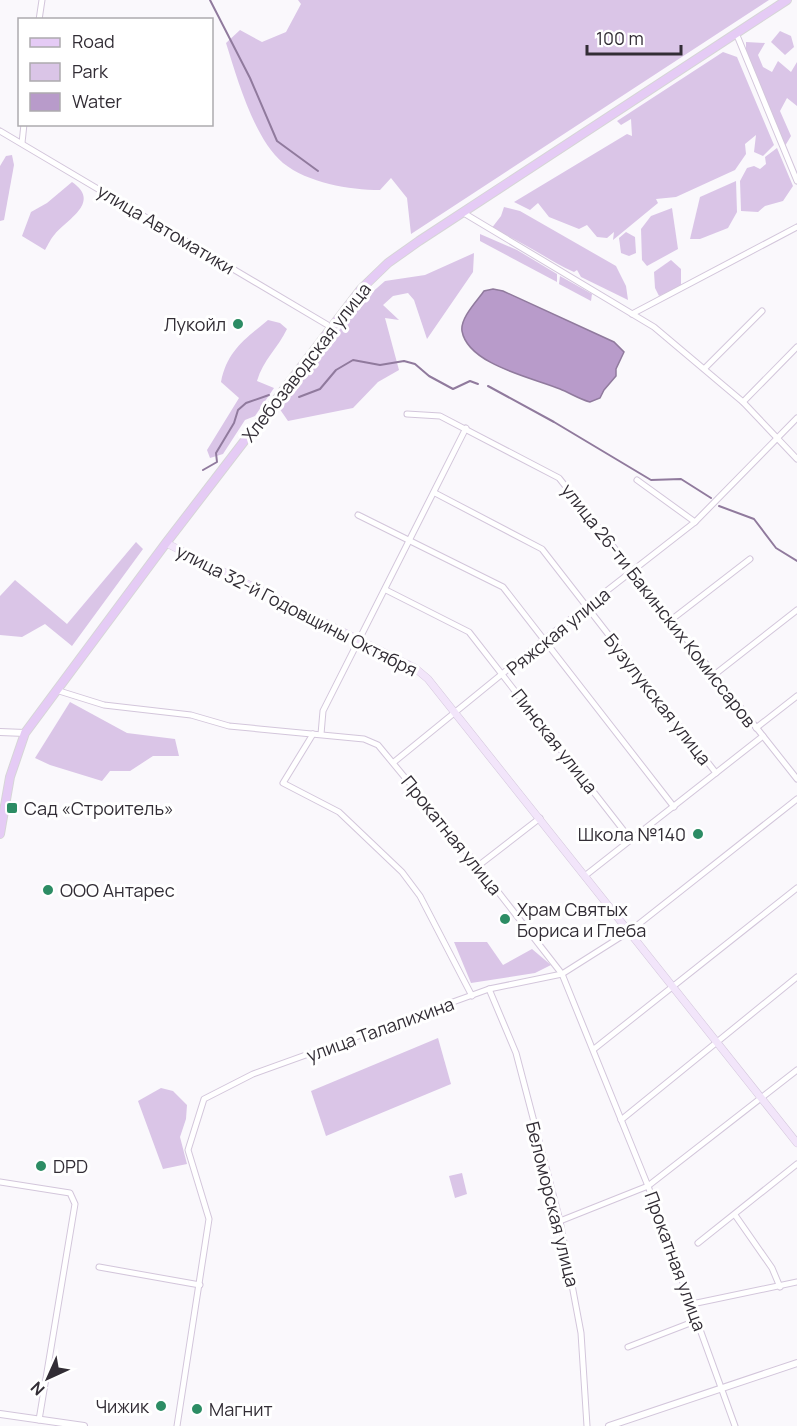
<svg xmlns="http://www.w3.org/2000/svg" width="797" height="1426" font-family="Manrope,sans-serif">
<rect width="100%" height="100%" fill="#faf8fc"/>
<g fill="#dac5e7">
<path d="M 298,0 L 769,0 L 411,234 L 407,198 L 391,178 L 380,190 C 349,190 308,183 283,163 C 254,139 237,78 226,43 L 240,30 L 262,42 L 286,32 L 301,4 Z"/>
<polygon points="780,31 791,36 794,47 785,55 771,42"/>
<polygon points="746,42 765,43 758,55 763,67 772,72 778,61 791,72 797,62 797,106 787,98 780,111 791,136 785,146 746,54"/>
<polygon points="723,52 737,57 774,145 763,156 754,152 756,135 745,144 746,154 735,170 676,197 656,199 658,203 613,240 614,232 607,238 597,237 587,225 579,229 549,217 538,203 530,210 514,202 627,134 632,136 631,119 621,125 617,121"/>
<polygon points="777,148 793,186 783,201 765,206 758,212 741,211 740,181 747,168 754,166 760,169 766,164 765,157"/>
<polygon points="12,155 14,165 4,220 0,221 0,166 6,156"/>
<polygon points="736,181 737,212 728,228 700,239 690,239 700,197"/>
<path d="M 72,182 C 101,202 69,218 55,234 C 51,238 48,245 45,250 L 22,236 L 31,212 L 47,203 Z"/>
<path d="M 504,207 L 520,211 L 616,266 L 626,286 L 628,300 L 581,277 L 577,270 L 574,272 C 545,259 521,239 491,229 L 501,216 Z"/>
<polygon points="672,208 678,249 647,266 642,260 641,229 651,216"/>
<polygon points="626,232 635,237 636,253 629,256 621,253 619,238"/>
<polygon points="480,234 517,250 557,274 557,282 480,241"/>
<polygon points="474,253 473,272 427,339 414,300 408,293 393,296 383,305 399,320 385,318 399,370 378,382 353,408 288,421 279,408 361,302 385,281 425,275"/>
<polygon points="671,260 681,269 681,286 659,296 655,288 654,272"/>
<polygon points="560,276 592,294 591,301 559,284"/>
<path d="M 268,320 L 280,323 L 287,329 C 278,348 263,360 257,381 L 274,388 L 255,416 L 245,420 L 223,454 L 210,458 L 207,450 L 239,398 L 221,382 C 227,351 245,339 268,320 Z"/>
<polygon points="136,542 143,549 72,646 45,624 22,637 0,635 0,596 15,580 67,624"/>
<polygon points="70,702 127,733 175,739 179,756 153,756 130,771 110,771 102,781 50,765 35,758"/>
<polygon points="454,942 487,942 503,965 532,949 551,965 535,973 471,983"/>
<polygon points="438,1038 451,1084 326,1136 311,1091"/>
<polygon points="161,1088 173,1091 187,1105 186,1119 180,1137 187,1164 163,1169 138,1101"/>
<polygon points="462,1173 467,1194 455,1198 449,1176"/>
</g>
<path fill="#b89bca" stroke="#907a9d" stroke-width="1.5" d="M 493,289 L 503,291 L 614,342 L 624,352 L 616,369 L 616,376 L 604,390 L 600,398 L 590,402 C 579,399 570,393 560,389 C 534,378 468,365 462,331 C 460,318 477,301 484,291 Z"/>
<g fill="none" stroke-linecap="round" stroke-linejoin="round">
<g stroke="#907a9d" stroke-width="2">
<polyline points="210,0 250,78 277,141 318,171"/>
<polyline points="488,386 554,422 651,480 681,479 711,498"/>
<polyline points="299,397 320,389 336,370 353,360 380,365 404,361 415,364 429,376 453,389 470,381 478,384"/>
<polyline points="203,470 217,462 216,453 234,423 238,410 246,403 269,395"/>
<polyline points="719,506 754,519 776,548 797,561"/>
</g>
<g stroke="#d3c6db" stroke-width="7">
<g id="minor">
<polyline points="39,20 42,0"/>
<polyline points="736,33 797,181"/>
<polyline points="0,131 331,327"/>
<polyline points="22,143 24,124"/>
<polyline points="462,212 654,327 743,402 797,459"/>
<polyline points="632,314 797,227"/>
<polyline points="705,368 762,311"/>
<polyline points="743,402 797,347"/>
<polyline points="407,414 440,416 559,478 797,779"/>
<polyline points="435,493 542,549 716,773"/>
<polyline points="358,515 503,587 674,807"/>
<polyline points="695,522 797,418"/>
<polyline points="386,590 469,632 631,840"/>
<polyline points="671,620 750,559"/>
<polyline points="714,675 797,610"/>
<polyline points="56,690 104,705 191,715 229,726 364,739 378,745 478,866 562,974 648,1186 735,1426"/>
<polyline points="756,728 797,696"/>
<polyline points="313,734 283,783 339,812 402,872 420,896 472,996"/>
<polyline points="321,734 323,711 466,428"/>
<polyline points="394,762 545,639 695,522 637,480"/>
<polyline points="478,866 540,818"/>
<polyline points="586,875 763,736"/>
<polyline points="489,989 516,1053 560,1221 581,1333 587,1426"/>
<polyline points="594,1049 797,888"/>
<polyline points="621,1120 797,977"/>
<polyline points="0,1182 70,1193 75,1204 39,1420"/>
<polyline points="735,1215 772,1268 780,1287"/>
<polyline points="560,1221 648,1186 797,1070"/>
<polyline points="698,1243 797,1164"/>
<polyline points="99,1267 200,1285"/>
<polyline points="692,1304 797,1282"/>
<polyline points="628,1347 698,1320"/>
<polyline points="177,1426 209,1219 188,1150 204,1099 253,1074 489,989 562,974 630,931 797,799"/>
</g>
</g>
<g stroke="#d3c6db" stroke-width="8">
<g id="tertiary">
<polyline points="0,732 25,733"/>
<polyline points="0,1414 84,1426"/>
<polyline points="609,1426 797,1363"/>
</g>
</g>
<g stroke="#d3c6db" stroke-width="8">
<polyline id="secondary" points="166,543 415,668 428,679 797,1143"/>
</g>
<g stroke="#d6d5d7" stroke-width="10">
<polyline id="primary" points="0,834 10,777 25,733 166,543 361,289 388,263 419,241 787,0"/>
</g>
<use href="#minor" stroke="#fff" stroke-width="5"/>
<use href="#tertiary" stroke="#fff" stroke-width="6"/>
<use href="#secondary" stroke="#f2e5fa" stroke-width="7"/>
<use href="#primary" stroke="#e5cbf5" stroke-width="8"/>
</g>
<g fill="#2c8c64" stroke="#fff" stroke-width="2">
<circle cx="238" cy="324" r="6"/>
<rect x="6" y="802" width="12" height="12" rx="3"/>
<circle cx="698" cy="834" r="6"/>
<circle cx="48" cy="890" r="6"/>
<circle cx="505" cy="919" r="6"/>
<circle cx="41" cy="1166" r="6"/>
<circle cx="161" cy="1406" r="6"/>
<circle cx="197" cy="1409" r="6"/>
</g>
<g text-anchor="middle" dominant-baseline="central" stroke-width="6" stroke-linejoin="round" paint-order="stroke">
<g font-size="18" fill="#322d35" stroke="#fff">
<text transform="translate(166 229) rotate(31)">улица Автоматики</text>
<text transform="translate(306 362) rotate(-52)">Хлебозаводская улица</text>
<text transform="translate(659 605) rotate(52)">улица 26-ти Бакинских Комиссаров</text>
<text transform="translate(297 610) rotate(27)">улица 32-й Годовщины Октября</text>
<text transform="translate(558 631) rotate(-39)">Ряжская улица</text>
<text transform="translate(658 699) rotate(52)">Бузулукская улица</text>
<text transform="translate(555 741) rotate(52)">Пинская улица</text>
<text transform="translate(452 835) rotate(51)">Прокатная улица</text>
<text transform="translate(380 1029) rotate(-20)">улица Талалихина</text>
<text transform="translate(553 1204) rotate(76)">Беломорская улица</text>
<text transform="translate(676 1261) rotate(70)">Прокатная улица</text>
</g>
<g font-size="18" fill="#322d35" stroke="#fff" text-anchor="start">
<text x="226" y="324" text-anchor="end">Лукойл</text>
<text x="24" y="808">Сад «Строитель»</text>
<text x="686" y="834" text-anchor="end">Школа №140</text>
<text x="60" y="890">ООО Антарес</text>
<text x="517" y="909">Храм Святых<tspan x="517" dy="21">Бориса и Глеба</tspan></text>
<text x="53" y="1166">DPD</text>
<text x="149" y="1406" text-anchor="end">Чижик</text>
<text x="209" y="1409">Магнит</text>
</g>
</g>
<rect x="18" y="18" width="195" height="108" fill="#ffffff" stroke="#adabae" stroke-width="1.5"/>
<rect x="30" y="38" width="30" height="9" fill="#e5cbf5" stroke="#adabae" stroke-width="1.5"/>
<text x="72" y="48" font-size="18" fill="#322d35">Road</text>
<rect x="30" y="63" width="30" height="18" fill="#dac5e7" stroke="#adabae" stroke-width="1.5"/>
<text x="72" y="78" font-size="18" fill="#322d35">Park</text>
<rect x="30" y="93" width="30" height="18" fill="#b89bca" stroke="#adabae" stroke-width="1.5"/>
<text x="72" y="108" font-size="18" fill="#322d35">Water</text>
<g transform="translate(48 1378) rotate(225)" stroke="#ffffff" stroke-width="4.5" paint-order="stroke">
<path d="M0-4.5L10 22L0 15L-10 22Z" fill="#322d35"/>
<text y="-9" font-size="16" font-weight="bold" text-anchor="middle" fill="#322d35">N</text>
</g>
<path d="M587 45v9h94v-9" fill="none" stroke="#322d35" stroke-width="3"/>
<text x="596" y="45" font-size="18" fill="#322d35" stroke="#ffffff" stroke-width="4.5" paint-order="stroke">100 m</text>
</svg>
